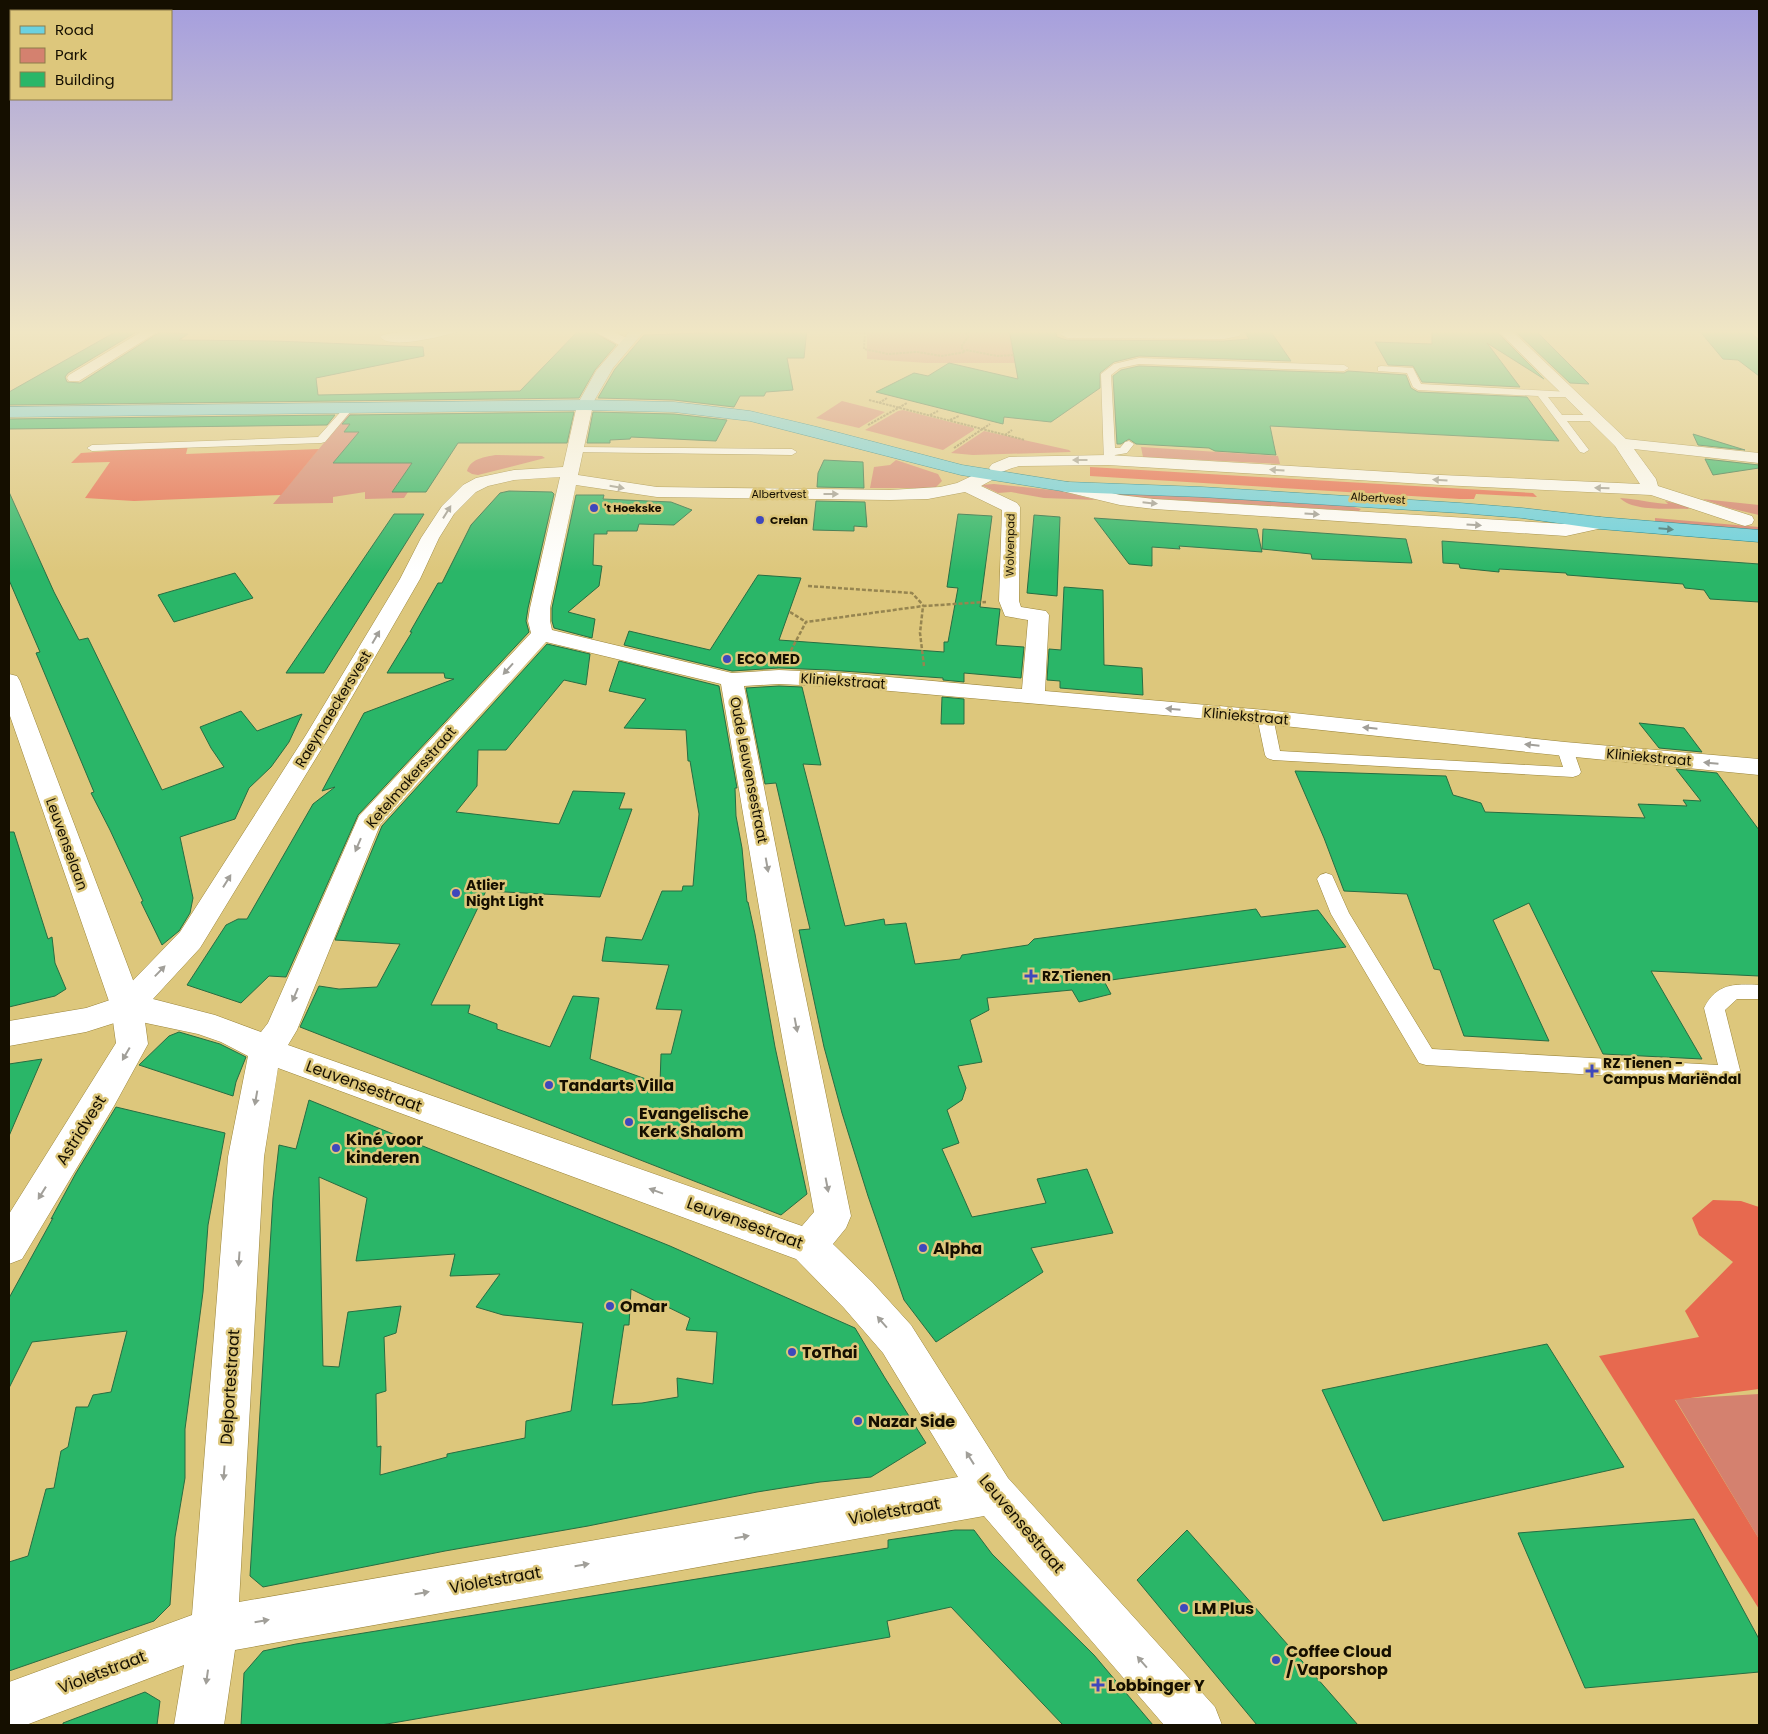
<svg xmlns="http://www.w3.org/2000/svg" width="1768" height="1734" font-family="Poppins,sans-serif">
<rect width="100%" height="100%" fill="#ddc77c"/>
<g fill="#d4816f">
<polygon points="831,329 1009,329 1015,363 927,363 867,359 867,334 830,333"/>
<polygon points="842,401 885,412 859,428 816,418"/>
<polygon points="903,410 974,428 974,430 943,450 865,430 898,411"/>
<polygon points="348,414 358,415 344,432 440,431 345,449 334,462 412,463 392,491 408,492 404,498 365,499 365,492 333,497 333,503 273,504"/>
<polygon points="984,431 1069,450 1071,452 973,455 951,453"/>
<polygon points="1141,447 1278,456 1280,464 1143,457"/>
<path d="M 496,455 L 542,456 L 545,458 L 478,475 L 472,474 L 467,471 C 471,458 485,457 496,455 Z"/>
<polygon points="896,460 938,474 942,481 935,488 870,488 874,467 890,465"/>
<polygon points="994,484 1061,491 1096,500 1044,498 1011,492 998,493 981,485"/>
<polygon points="1094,490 1336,502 1361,509 1359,511 1161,499 1158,502 1130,499"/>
<path d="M 1620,498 C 1637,499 1651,503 1668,504 L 1665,501 L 1687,506 L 1689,509 C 1670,508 1633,512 1620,498 Z"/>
<polygon points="1702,499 1759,505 1759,515 1729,508"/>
<polygon points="1655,518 1759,527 1759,530 1655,522"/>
<polygon points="1759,1394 1759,1539 1675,1399"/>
</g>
<g fill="#e7694f">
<polygon points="188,446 186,454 319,449 281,495 134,501 85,498 110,462 71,463 81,453"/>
<polygon points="1090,467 1533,493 1537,497 1476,494 1474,499 1460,499 1090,476"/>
<polygon points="1713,1200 1741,1201 1759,1207 1759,1389 1675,1400 1759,1539 1759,1609 1599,1356 1699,1337 1685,1311 1733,1262 1699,1235 1692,1218"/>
</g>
<g fill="#2ab668" stroke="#286d42" fill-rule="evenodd">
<polygon points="580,329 588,329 616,345 595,370 579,398 9,405 9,392 117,331 138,331 68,373 65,377 67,382 80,383 160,332 188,334 179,340 275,341 423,347 424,356 316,378 318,395 520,391"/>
<polygon points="708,329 807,329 804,358 787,358 793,390 766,392 764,396 740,396 734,407 674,400 598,398 615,369 644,335 706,333"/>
<polygon points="1009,329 1055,329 1057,337 1067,340 1224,341 1249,339 1243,329 1269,329 1291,361 1139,356 1114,362 1100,373 1100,388 1051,422 1004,417 1003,424 876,392 914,373 928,376 949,363 1018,379"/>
<polygon points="1432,329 1494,329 1544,379 1487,343 1520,387 1422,382 1413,366 1388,365 1375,342 1432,344"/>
<polygon points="1513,329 1534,329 1589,384 1570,383"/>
<polygon points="1698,329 1747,329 1759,340 1759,376 1738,360 1723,359"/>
<polygon points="1139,366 1344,373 1348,371 1406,375 1411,388 1418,392 1527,397 1559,441 1270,426 1276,455 1215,451 1209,448 1136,444 1129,439 1121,444 1117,444 1113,376 1121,370"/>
<polygon points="574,412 567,443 458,443 426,492 392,492 412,463 333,463 359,432 344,432 350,424 342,424 350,415"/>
<polygon points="593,412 674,414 727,420 716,441 631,437 630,439 610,440 610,443 587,443"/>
<polygon points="335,415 327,425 9,429 9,419"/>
<polygon points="1693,434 1745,450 1698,445"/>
<polygon points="1705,459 1759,465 1759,468 1713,475"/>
<polygon points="824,460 863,462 864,488 817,487 818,473"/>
<polygon points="509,491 552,492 554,494 528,608 526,621 529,632 358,815 286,977 269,976 241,1003 187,985 226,925 238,919 247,919 313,804 335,787 322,791 364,713 454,679 445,678 444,673 387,673 412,632 410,632 438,583 442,583 471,525 500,493"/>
<polygon points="9,492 54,592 79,640 88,638 162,790 224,767 211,748 200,727 241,711 257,731 302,714 289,742 271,767 249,788 235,819 180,837 193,898 190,913 179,931 162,945 141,902 143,901 110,830 91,793 94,792 36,653 40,652 9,580"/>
<polygon points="576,495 604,495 603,499 671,502 692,510 674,525 639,524 637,531 607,531 607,534 594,534 593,565 602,566 599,586 568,612 595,619 592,638 554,628 552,621 552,608"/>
<polygon points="816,501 865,502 867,527 854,526 854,531 813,530"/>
<polygon points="394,514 424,514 324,673 286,673"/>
<polygon points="958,514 992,516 980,607 1000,609 996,645 1024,647 1021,678 964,673 964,682 943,680 943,678 828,670 779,668 732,671 624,645 629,631 710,650 758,575 801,578 779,640 944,652 944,642 948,642 958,588 947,587"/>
<polygon points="1034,515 1060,517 1057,596 1027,593"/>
<polygon points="1094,518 1257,529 1262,552 1179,546 1180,549 1152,547 1152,566 1129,564"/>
<polygon points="1263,529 1406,539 1412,563 1312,559 1311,554 1262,549"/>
<polygon points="1442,541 1759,564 1759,602 1710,599 1704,590 1685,588 1683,584 1567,575 1566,573 1499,569 1499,572 1460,568 1459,564 1443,563"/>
<polygon points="235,573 253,598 174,622 158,595"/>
<polygon points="1064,587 1103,590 1104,665 1142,668 1143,695 1060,688 1060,681 1047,680 1049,649 1061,650"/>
<polygon points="547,644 590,654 586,685 564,680 506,750 478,750 477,786 456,812 559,824 573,791 625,793 619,809 632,809 600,897 486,891 431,1005 470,1005 468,1013 497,1024 497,1029 550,1047 573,996 599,998 590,1059 660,1084 661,1054 671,1054 682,1010 656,1009 669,965 602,961 606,937 642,940 662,891 682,891 683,886 693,886 699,814 690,761 688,761 686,730 624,728 646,699 609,691 619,661 719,686 737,788 735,788 736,816 742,848 747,902 748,902 755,934 775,1047 807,1194 781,1215 300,1027 319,986 339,989 377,987 400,944 335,940 382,826"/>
<polygon points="779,686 802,687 821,765 803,764 845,926 884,919 885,925 906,923 915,964 960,959 962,955 1028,945 1034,939 1256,909 1261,917 1318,910 1346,947 1104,981 1111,994 1079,1002 1072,990 987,998 989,1010 970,1020 982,1062 958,1066 966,1088 962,1100 947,1110 959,1143 942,1149 972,1217 1046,1203 1037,1179 1087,1169 1113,1233 1031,1248 1043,1272 936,1342 904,1300 868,1196 842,1113 824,1047 799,930 810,929 804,904 776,783 765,784 746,688"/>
<polygon points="942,697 964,699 964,724 941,724"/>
<polygon points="1639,723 1684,728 1702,752 1659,748"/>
<polygon points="1676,769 1717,773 1759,830 1759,976 1651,971 1702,1059 1603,1054 1529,903 1493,920 1549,1041 1464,1036 1440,970 1434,969 1407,894 1344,891 1324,838 1295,771 1446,776 1453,795 1481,803 1485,812 1645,818 1638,804 1687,806 1683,800 1701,801"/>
<polygon points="9,832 14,832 48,939 52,937 55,963 66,989 55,996 9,1007"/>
<polygon points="179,1032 220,1044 246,1057 236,1082 233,1096 139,1065 169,1036"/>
<polygon points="42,1059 9,1136 9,1064"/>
<path d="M 309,1100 L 670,1246 L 855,1328 L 885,1378 L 926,1443 L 871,1477 L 820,1482 L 757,1492 L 588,1526 L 445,1551 L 263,1587 L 250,1576 L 273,1198 L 279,1145 L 296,1149 ZM 319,1177 L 367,1198 L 356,1261 L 455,1254 L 450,1276 L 500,1274 L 476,1307 L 503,1315 L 583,1323 L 571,1411 L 526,1421 L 525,1438 L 447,1454 L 447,1457 L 380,1475 L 381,1446 L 377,1447 L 376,1394 L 386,1391 L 384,1337 L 396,1333 L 401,1306 L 348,1312 L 339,1367 L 323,1366 ZM 631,1289 L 690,1318 L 686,1330 L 717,1332 L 713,1384 L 677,1378 L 678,1397 L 642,1403 L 612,1405 L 624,1325 L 629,1325 Z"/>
<polygon points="116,1107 225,1133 208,1225 203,1292 185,1429 185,1478 175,1537 170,1605 154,1621 9,1671 9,1562 28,1556 46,1489 54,1488 61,1451 68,1447 76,1407 88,1407 93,1395 111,1392 127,1331 32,1342 9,1388 9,1298 53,1218 51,1219 76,1173"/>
<polygon points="1547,1344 1624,1467 1383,1521 1322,1390"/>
<polygon points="1694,1519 1759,1639 1759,1672 1585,1688 1518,1533"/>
<polygon points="955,1530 974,1530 992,1554 1094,1655 1153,1725 1063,1725 951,1607 887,1621 890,1637 381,1725 241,1725 244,1673 263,1651 296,1644 888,1548 888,1540"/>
<polygon points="1187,1530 1232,1581 1358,1725 1257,1725 1137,1580"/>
<polygon points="145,1692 160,1701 157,1725 63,1725 63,1723"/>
</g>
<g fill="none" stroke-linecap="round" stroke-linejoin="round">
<g stroke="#9a8439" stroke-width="1">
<g id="service">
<polygon points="1139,358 1344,365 1349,368 1344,371 1139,364 1120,368 1111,375 1115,448 1120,448 1125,442 1129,441 1134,444 1127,453 1115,455 1112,462 1104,462 1101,374 1114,364"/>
<polygon points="1381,366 1413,368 1421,384 1570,392 1575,395 1573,397 1548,397 1562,415 1595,415 1600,418 1595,421 1567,421 1589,450 1584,453 1580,452 1538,396 1418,390 1413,387 1407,373 1378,371 1378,367"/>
<polygon points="348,406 353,409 351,411 325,442 321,443 92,451 87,448 92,445 318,437 345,407"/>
<polygon points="575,447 792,449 797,452 792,455 571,452 570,450"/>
<polygon points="1265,712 1270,714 1273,717 1280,751 1563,767 1557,749 1560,746 1570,746 1573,749 1581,772 1579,775 1573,777 1273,760 1267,758 1265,755 1257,717 1260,714"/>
<path d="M 1326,873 L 1332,875 L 1349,913 L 1432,1049 L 1718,1065 L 1704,1008 C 1717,983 1734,984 1759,985 L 1759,999 L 1737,999 L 1725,1010 L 1741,1074 L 1738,1080 L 1731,1083 L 1426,1065 L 1419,1063 L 1331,914 L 1317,879 L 1320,875 Z"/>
</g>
</g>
<g stroke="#9a8439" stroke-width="1">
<g id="minor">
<polygon points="146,329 162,329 79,381 69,381 67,378 69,375"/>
<path d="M 434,329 L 458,329 L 457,332 C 442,336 391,350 380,337 C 385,331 422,332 434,329 Z"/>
<polygon points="590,329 608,329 631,340 633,343 626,347 621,346"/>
<polygon points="1225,329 1238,329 1241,333 1239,336 1224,339 1067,338 1060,334 1067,330"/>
<path d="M 1496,329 L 1510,329 L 1626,439 L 1759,453 L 1759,463 L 1634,449 L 1656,479 L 1658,486 L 1752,516 L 1754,520 L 1752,524 L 1745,526 L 1738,524 L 1651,495 L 1441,485 L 1108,465 L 1021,466 C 1010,467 1003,474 992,472 L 989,468 L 992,464 L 1009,457 L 1108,455 L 1441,475 L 1640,484 L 1615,446 Z"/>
<path d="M 585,400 L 590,402 L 593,405 L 578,475 L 657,487 L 890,490 L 940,487 L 957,483 L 980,472 L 986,471 L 992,472 L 995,476 L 992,480 L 981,486 L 1017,503 L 1020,507 L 1019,601 L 1021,607 L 1046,611 L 1049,615 L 1045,691 L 1265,710 L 1565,742 L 1759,759 L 1759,775 L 1565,756 L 1265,724 L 845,687 L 779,684 L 744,686 L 798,960 L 851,1216 L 846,1228 L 833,1244 L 872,1282 L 911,1325 L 1008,1478 L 1215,1707 L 1222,1725 L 1164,1725 L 984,1516 L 235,1650 L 224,1725 L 174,1725 L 184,1665 L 26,1725 L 9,1725 L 9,1682 L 192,1615 L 228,1157 L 248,1056 L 221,1042 L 198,1034 L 127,1019 L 86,1032 L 9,1046 L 9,1021 L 86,1008 L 116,998 L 180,932 L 306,735 L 400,579 L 421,538 L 442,506 L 463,485 L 476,478 L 514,470 L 563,467 L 577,405 L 580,402 ZM 560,477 L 530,608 L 528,621 L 531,633 L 359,816 L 268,1023 L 261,1032 L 215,1015 L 153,999 L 200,948 L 330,735 L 420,579 L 439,538 L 454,514 L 476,492 L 488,486 L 514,480 ZM 576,485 L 657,497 L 890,500 L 928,499 L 965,492 L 1002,510 L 999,601 L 1005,616 L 1028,620 L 1022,689 L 845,673 L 779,670 L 732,673 L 552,630 L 550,621 L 550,608 ZM 546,642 L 721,684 L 768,960 L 814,1212 L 802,1226 L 288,1045 L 297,1030 L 380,825 ZM 278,1068 L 796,1259 L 844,1308 L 883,1353 L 958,1477 L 239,1602 L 264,1157 Z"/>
<polygon points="1068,482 1120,495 1154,499 1566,524 1600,517 1607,519 1609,523 1607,527 1566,536 1154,509 1120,505 1062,491 1059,487 1062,483"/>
</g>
</g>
<g stroke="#9a8439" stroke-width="1">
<polygon id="tertiary" points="9,674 17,676 20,681 127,964 143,1007 148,1044 114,1106 22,1259 9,1264 9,1214 116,1043 111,1007 9,713"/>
</g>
<g stroke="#9a8439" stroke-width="1">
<polygon id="secondary" points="632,329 646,329 613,368 590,408 580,408 577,405 596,371"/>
</g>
<g stroke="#0d7985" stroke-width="1">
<polygon id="primary" points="585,400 674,402 750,411 817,427 962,465 1068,482 1202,487 1460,503 1522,508 1600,517 1759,530 1759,542 1600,529 1522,518 1460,513 1202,497 1068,492 961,475 750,421 674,412 585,410 9,417 9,407"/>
</g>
<g stroke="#968550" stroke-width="2" stroke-dasharray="2.5 1" stroke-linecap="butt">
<polyline points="865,329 864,349 888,354 917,352 942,356 965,352 961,347 968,337 965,331 961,329"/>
<polyline points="966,350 997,356 1014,355"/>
<polyline points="869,400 1025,440"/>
<polyline points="879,403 887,398"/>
<polyline points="930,415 938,411"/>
<polyline points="950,420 959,416"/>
<polyline points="868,425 907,403"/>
<polyline points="1005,435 1012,430"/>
<polyline points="954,448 990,424"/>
</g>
<g stroke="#968550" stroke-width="2.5" stroke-dasharray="4 2" stroke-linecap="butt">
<polyline points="808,586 912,593 923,605"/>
<polyline points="790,612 806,622"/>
<polyline points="788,656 806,622 923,606"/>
<polyline points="924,666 920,633 923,606 986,602"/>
</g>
<use href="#service" fill="#fff" fill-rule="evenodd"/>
<use href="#minor" fill="#fff" fill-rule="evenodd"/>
<use href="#tertiary" fill="#fff" fill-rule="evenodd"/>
<use href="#secondary" fill="#b5e8f0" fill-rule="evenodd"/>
<use href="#primary" fill="#6bd1e0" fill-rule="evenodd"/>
</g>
<defs><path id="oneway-solid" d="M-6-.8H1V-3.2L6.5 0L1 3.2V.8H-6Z" transform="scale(1.25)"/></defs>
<g fill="#a19f99">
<use href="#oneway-solid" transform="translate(1080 460) rotate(-180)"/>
<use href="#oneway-solid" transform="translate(1277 470) rotate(-177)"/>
<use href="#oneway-solid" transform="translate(1440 480) rotate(-177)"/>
<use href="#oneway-solid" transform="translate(617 487) rotate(10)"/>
<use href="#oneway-solid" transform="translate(1602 488) rotate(-178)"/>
<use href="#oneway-solid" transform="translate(831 494)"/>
<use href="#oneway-solid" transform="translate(1150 503) rotate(6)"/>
<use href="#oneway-solid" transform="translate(447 512) rotate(-58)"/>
<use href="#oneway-solid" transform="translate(1312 514) rotate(4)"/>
<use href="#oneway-solid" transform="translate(1474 525) rotate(4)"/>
<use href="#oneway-solid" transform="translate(376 637) rotate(-60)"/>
<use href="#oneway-solid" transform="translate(508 669) rotate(132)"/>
<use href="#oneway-solid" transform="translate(1173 709) rotate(-175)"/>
<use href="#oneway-solid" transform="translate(1370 728) rotate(-174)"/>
<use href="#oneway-solid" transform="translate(1532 745) rotate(-174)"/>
<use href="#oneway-solid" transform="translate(1711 763) rotate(-175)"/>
<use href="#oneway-solid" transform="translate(358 845) rotate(113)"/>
<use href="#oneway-solid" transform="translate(767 865) rotate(80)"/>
<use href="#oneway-solid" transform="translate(227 881) rotate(-58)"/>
<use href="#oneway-solid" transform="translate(160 971) rotate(-46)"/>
<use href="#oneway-solid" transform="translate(295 995) rotate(113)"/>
<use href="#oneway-solid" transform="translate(796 1025) rotate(79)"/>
<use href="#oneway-solid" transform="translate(126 1054) rotate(120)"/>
<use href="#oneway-solid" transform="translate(256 1098) rotate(100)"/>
<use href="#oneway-solid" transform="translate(827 1185) rotate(79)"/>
<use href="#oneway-solid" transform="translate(656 1191) rotate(-160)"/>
<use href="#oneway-solid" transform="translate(42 1193) rotate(122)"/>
<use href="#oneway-solid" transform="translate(239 1259) rotate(94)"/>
<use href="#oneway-solid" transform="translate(882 1322) rotate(-131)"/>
<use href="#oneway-solid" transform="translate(970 1458) rotate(-122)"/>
<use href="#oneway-solid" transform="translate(224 1473) rotate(94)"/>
<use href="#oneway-solid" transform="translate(742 1537) rotate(-10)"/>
<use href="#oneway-solid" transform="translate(582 1565) rotate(-10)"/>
<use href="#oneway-solid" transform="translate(422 1593) rotate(-10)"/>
<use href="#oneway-solid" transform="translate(262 1621) rotate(-10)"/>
<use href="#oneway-solid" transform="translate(1142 1662) rotate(-131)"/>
<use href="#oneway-solid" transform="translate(207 1677) rotate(98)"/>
</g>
<use fill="#447a7b" href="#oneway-solid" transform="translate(1666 529) rotate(5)"/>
<linearGradient id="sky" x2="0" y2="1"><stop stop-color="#a49dde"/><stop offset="0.58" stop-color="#f0e6c4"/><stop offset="1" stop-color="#f0e6c4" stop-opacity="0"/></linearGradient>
<rect width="1768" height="572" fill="url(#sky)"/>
<g fill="#3e48bc" stroke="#ddc77c" stroke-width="2">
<circle cx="594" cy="508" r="5"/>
<circle cx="760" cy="520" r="5"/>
<circle cx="727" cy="659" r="5"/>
<circle cx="456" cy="893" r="5"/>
<path d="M1028.5 968.5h5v5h5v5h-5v5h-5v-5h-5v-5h5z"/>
<path d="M1589.5 1063.5h5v5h5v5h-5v5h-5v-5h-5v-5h5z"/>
<circle cx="549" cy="1085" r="5"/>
<circle cx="629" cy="1122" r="5"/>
<circle cx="336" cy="1148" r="5"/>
<circle cx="923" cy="1248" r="5"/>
<circle cx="610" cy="1306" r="5"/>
<circle cx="792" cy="1352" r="5"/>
<circle cx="858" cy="1421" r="5"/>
<circle cx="1184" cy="1608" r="5"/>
<circle cx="1276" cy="1660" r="5"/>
<path d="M1095.5 1677.5h5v5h5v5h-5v5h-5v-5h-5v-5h5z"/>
</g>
<g text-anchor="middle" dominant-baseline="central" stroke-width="5" stroke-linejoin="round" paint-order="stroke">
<g font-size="11" fill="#150f00" stroke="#ddc77c">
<text x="779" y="494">Albertvest</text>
<text transform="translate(1378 498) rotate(4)">Albertvest</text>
<text transform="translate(1010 545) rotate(-89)">Wolvenpad</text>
</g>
<g font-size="11" font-weight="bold" fill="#150f00" stroke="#ddc77c" text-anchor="start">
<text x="604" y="508">'t Hoekske</text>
<text x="770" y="520">Crelan</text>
</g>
<g font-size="14" font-weight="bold" fill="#150f00" stroke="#ddc77c" text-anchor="start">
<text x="737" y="659">ECO MED</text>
<text x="466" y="885">Atlier<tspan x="466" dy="16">Night Light</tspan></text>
<text x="1042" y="976">RZ Tienen</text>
<text x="1603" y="1063">RZ Tienen -<tspan x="1603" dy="16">Campus Mariëndal</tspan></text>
</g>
<g font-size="14" fill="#150f00" stroke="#ddc77c">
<text transform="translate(843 681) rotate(4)">Kliniekstraat</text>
<text transform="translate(333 709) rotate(-59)">Raeymaeckersvest</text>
<text transform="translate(1246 716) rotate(5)">Kliniekstraat</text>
<text transform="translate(1649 757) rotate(5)">Kliniekstraat</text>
<text transform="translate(749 770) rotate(79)">Oude Leuvensestraat</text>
<text transform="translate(411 777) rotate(-49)">Ketelmakersstraat</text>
<text transform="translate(67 844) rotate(70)">Leuvenselaan</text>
</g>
<g font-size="16" font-weight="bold" fill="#150f00" stroke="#ddc77c" text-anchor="start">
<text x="559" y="1085">Tandarts Villa</text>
<text x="639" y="1113">Evangelische<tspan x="639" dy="18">Kerk Shalom</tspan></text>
<text x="346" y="1139">Kiné voor<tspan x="346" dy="18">kinderen</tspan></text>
<text x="933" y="1248">Alpha</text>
<text x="620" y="1306">Omar</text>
<text x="802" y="1352">ToThai</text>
<text x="868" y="1421">Nazar Side</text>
<text x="1194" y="1608">LM Plus</text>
<text x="1286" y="1651">Coffee Cloud<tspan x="1286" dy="18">/ Vaporshop</tspan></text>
<text x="1108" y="1685">Lobbinger Y</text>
</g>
<g font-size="16" fill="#150f00" stroke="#ddc77c">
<text transform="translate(364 1086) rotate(20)">Leuvensestraat</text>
<text transform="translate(81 1130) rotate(-58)">Astridvest</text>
<text transform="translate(745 1223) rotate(20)">Leuvensestraat</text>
<text transform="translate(230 1387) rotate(-86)">Delportestraat</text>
<text transform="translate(894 1511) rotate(-10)">Violetstraat</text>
<text transform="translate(1022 1524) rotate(50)">Leuvensestraat</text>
<text transform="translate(495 1580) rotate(-10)">Violetstraat</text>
<text transform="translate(102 1672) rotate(-21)">Violetstraat</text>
</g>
</g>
<rect width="1768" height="1734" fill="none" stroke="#150f00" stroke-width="20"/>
<rect x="10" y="10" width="162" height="90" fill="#ddc77c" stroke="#8d7d4a"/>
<rect x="20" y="26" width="25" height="8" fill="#6bd1e0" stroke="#8d7d4a"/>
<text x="55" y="35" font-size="15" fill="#150f00">Road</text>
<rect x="20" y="48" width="25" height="15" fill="#d4816f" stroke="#8d7d4a"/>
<text x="55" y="60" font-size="15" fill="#150f00">Park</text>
<rect x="20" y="72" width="25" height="15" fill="#2ab668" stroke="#8d7d4a"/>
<text x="55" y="85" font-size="15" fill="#150f00">Building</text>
</svg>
